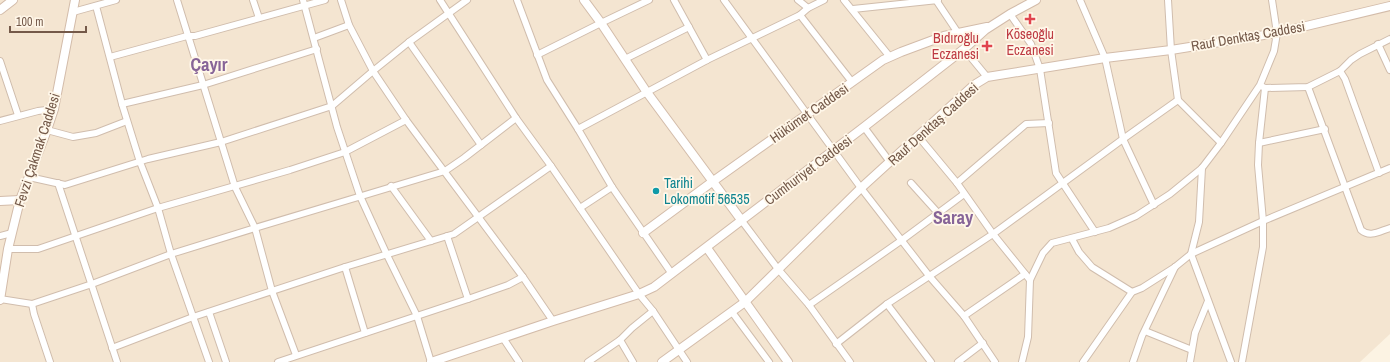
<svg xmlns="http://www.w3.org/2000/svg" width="1390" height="362" font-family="'Archivo Narrow',sans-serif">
<rect width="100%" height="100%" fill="#fcf3e3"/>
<polygon fill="#f4e5d1" points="0,0 1390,0 1390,334 1360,362 0,362"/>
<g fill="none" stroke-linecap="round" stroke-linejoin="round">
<g stroke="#d0bdad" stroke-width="8">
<g id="street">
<polyline points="177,0 235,187 255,228 272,291 296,355"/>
<polyline points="253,0 259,18"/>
<polyline points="303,0 337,127 360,196 387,255 417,316 431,362"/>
<polyline points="341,0 349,25 373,71 406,120 523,277 553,321"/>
<polyline points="440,0 516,118 551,166 639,294 653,311 687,362"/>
<polyline points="517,0 547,80 578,129 612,187 672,274"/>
<polyline points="674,0 707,60"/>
<polyline points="724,0 861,188 930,277 964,316 995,362"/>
<polyline points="798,0 808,8"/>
<polyline points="844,0 890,57"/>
<path d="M 936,0 L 958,33 C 966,34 968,37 969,44"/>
<polyline points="1080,0 1105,58 1123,139 1154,205"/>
<polyline points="1168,0 1171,50 1178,100 1221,143"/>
<polyline points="96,6 122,104 140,162 158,208 171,254 209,362"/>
<polyline points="853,9 938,0"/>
<polyline points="73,12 116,0"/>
<polyline points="1010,14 1031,44 1040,69 1056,173 1095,232"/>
<polyline points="800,15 852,82"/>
<polyline points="314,38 349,25"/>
<polyline points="409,42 481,145"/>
<polyline points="1378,44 1390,70"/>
<polyline points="964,49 987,77"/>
<polyline points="537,55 601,23 649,0"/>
<polyline points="110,57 187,36 195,36 325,0"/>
<polyline points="625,59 689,27"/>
<polyline points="0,61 18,115"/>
<polyline points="1340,71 1345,79 1379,173"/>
<polyline points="1263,87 1265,88 1308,87 1340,71 1351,60 1360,54 1390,39"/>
<path d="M 1308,87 L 1361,230 C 1370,238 1380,231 1390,228"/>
<polyline points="122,104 203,85 317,49"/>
<polyline points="0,121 38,111 54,109"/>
<polyline points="864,127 890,162"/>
<polyline points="578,129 707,60 800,15 808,8 824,0"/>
<polyline points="47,130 73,137 96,133 127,121"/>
<polyline points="918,136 957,183 993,234 1030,280"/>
<polyline points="1259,143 1325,129"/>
<polyline points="1202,168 1199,222 1191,254 1231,362"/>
<polyline points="29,177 65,185 148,159 221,142 332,106 373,71 409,42 467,0"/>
<polyline points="58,183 117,362"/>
<polyline points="911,183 938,213"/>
<polyline points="957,183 1026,124 1049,123"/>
<polyline points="391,186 431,241"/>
<polyline points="580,208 612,187"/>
<polyline points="742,221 778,269 809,305 850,362"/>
<polyline points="0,236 12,233"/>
<polyline points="447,236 468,299"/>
<polyline points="1072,239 1079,252 1092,267 1132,292"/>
<polyline points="8,249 38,249 158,208 290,170 345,152 406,120"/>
<polyline points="345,267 365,333"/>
<polyline points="0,299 32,304 92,284 171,254 255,228 445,171 464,158 516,118"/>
<polyline points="32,304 34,314 50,362"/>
<polyline points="887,304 931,362"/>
<polyline points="809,305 902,240 964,194"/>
<polyline points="209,312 226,362"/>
<polyline points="732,312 769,362"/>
<polyline points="964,316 1025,274"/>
<polyline points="1145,331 1192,350"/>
<polyline points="503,338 519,362"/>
<polyline points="620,340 633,362"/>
<polyline points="836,344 887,304 993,234 1123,139 1178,100"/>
<polyline points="112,348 193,317 345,267 454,234 551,166"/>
<polyline points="278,362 468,299 508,285 523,277"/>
<polyline points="588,362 620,340 632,328 653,311"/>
<polyline points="958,362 983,343"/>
<polyline points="1022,362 1028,337 1030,280 1043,253 1052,243 1109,228 1136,216 1170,194 1202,168 1221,143 1260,85 1274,51 1277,33 1272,0"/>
<polyline points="1083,362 1132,292 1142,288 1175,267 1191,254 1263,221 1390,168"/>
<polyline points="1133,362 1142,336 1175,267"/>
<polyline points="1190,362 1195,333 1208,301"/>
<polyline points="1242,362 1263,247 1263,221 1258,165 1259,143 1265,88"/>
</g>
</g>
<g stroke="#d3bcaa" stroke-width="10">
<g id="secondary">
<polyline points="584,0 601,23 646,91 742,221"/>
<polyline points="0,10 13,0"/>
<polyline points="0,201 20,200"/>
<polyline points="643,233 712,182 883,60 901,52 944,36 987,27"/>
<polyline points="707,248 788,362"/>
<polyline points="0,300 8,249 20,200 47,130 54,109 75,0"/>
<polyline points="431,362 553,321 639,294 654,287 864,127 964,49 985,30 1010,14 1036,0"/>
<polyline points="662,362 745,302 861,188 974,85 987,77 1105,58 1171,50 1277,33 1390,6"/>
</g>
</g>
<use href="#street" stroke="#fff" stroke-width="6"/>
<use href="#secondary" stroke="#fff" stroke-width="8"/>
</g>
<g fill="#e0444e" stroke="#fff7e9" stroke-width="1.5">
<path d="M1028 13h4v4h4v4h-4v4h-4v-4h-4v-4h4z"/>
<path d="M985 40h4v4h4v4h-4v4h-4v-4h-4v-4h4z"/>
</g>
<circle fill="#0f9aa8" stroke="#fff7e9" stroke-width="1.5" cx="656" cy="191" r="4"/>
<g text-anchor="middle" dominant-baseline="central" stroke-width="3.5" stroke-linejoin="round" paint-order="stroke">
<g font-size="14" fill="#be3a42" stroke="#fff7e9">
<text x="1030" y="34">Köseoğlu<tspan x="1030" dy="16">Eczanesi</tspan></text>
<text x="979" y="38" text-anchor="end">Bıdıroğlu<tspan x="979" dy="16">Eczanesi</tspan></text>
</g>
<g font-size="14" fill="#745949" stroke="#fff7e9">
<text transform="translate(1248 36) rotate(-10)">Rauf Denktaş Caddesi</text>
<text transform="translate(809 113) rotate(-35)">Hükümet Caddesi</text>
<text transform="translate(933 124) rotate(-42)">Rauf Denktaş Caddesi</text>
<text transform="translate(37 150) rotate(-72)">Fevzi Çakmak Caddesi</text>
<text transform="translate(808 170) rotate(-37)">Cumhuriyet Caddesi</text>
</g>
<g font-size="14" fill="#0d838f" stroke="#fff7e9" text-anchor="start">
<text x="664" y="183">Tarihi<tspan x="664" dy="16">Lokomotif 56535</tspan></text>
</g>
<g font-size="18" font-weight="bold" fill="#876498" stroke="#fff7e9">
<text x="209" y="64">Çayır</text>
<text x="953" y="217">Saray</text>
</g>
</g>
<path d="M10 26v6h76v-6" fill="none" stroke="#745949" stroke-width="2"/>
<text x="16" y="26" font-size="12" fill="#745949" stroke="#fff7e9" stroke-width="3" paint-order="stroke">100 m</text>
</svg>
